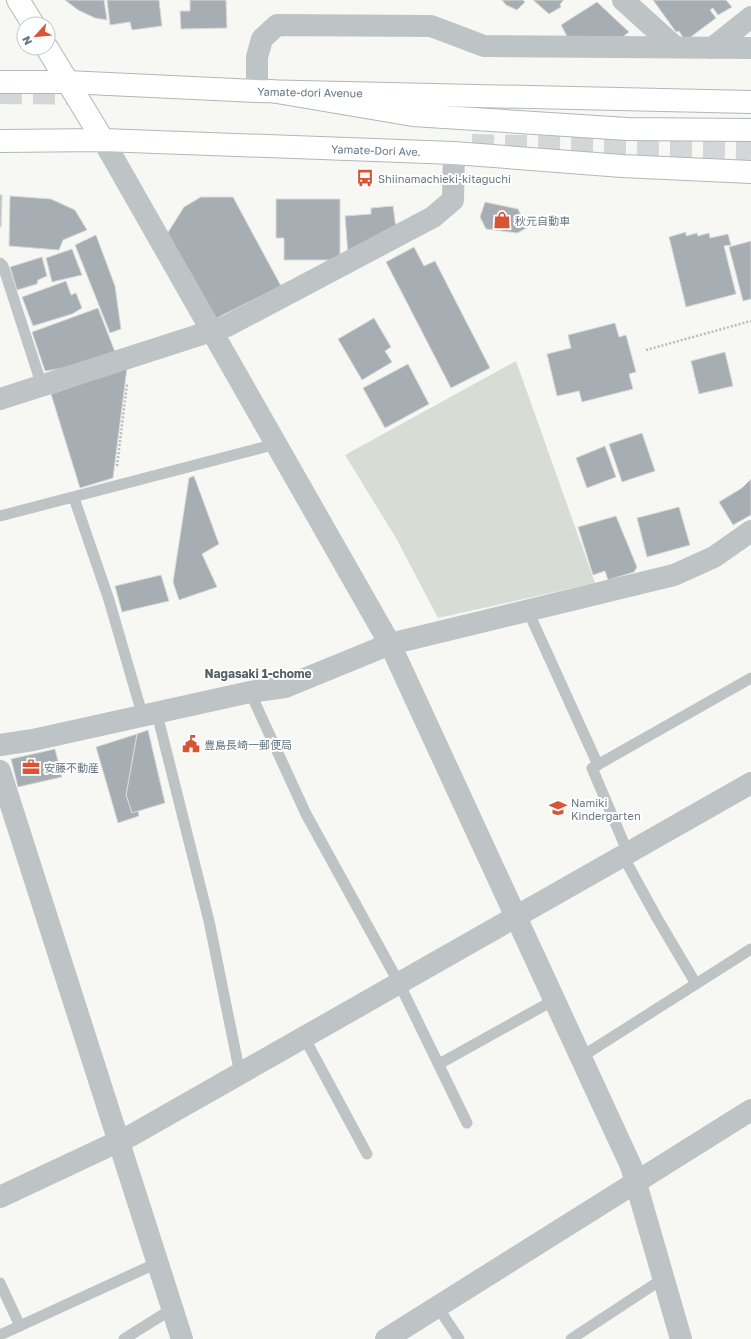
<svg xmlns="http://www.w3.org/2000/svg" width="751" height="1339" font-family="'Golos Text','Noto Sans JP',sans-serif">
<rect width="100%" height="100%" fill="#f7f7f4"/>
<polygon fill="#d7dcd4" points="516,361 595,583 438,618 396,538 345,455"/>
<g fill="#a6aeb3" stroke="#d9d9d7">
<polygon points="65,0 104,0 107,20 95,18 78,10"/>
<polygon points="107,0 159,0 162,26 132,30 130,22 110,25"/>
<polygon points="190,0 226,0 227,28 181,29 180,11 190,11"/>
<polygon points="502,0 523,0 525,2 517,10 506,5"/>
<polygon points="533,0 564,0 560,4 561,7 549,14"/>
<polygon points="653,0 726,0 732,7 718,15 713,8 710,10 716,18 688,39 684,39 679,31 676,32"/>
<polygon points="597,2 629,32 620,39 569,40 561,25"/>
<polygon points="0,195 2,195 1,227 0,227"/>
<polygon points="10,196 51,199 64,205 75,210 87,230 63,240 59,250 9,246"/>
<polygon points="201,197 233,197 281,286 215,319 167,234 184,207"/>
<polygon points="276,199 340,199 340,260 284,260 284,238 276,238"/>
<polygon points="485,202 518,209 527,228 517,233 486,229 480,217"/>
<polygon points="393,206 396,228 348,254 345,216 371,214 371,208"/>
<polygon points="686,232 686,236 697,233 698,236 709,233 710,238 728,234 731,245 724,246 736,294 686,307 669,237"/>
<polygon points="96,235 115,286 121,329 110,333 75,245"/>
<polygon points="751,241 751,299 743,301 729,247"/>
<polygon points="414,247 424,266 435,261 490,368 451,388 386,262"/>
<polygon points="72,249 82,275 52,282 46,258"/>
<polygon points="42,257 47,276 38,280 37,284 17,290 10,267"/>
<polygon points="66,281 71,295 76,293 82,308 72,314 33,326 22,297"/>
<polygon points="98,308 115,352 85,365 45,371 32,332"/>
<polygon points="374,318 391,347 385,351 392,362 362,380 338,339"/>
<polygon points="615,323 619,337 626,335 636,372 629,374 633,389 582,402 579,391 557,396 547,354 571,348 568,335"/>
<polygon points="725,352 733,386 699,394 691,361"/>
<polygon points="408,364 429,404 385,428 363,388"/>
<polygon points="127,368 113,478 80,488 51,394"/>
<polygon points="642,433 655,471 622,482 609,444"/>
<polygon points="605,446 616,477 587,488 576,458"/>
<polygon points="194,476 219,544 202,554 217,587 179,600 173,582 189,478"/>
<polygon points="751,479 751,515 733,525 719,502 742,488"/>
<polygon points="679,507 690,545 647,557 637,518"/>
<polygon points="616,516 637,567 634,572 608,580 605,571 593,575 578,527"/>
<polygon points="161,575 169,601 122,612 115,586"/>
<polygon points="148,730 165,803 132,813 126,795 137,734"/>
<polygon points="137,734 126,795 132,813 138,811 139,816 118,823 96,747"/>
<polygon points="55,749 62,777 18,787 11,759"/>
</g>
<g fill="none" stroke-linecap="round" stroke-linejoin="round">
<g stroke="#d3d7d8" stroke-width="22" stroke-dasharray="22 11" stroke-linecap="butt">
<polyline points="0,93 91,94"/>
<polyline points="472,145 751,150"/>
</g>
<g stroke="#b1b7bb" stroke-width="24">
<g id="secondary">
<polyline points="18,0 33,24"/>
<polyline points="47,48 103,140"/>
</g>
</g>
<g stroke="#b2b7ba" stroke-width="24">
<g id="primary">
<polyline points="0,82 67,82 257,91 751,102"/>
<polyline points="0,141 103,140 454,153 622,166 751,172"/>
</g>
</g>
<g stroke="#b2b6b9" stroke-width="24">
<polyline id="motorway" points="271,91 413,115 627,129 751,130"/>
</g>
<g stroke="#b9bcbe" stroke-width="2.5" stroke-dasharray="2 2" stroke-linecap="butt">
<polyline points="646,350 751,321"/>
<polyline points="117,466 127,384"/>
</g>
<g stroke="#bec3c6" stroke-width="11">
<polyline points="0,263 3,266 42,386"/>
<polyline points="74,498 109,600 143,717"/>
<polyline points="0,516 276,444"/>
<polyline points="528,611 598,765"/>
<polyline points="250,692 306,814 399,983 467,1123"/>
<polyline points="157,714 209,921 240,1074"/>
<polyline points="628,853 592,768 751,678"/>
<polyline points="623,856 657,918 696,984"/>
<polyline points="304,1037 367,1154"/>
<polyline points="581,1057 751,949"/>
<polyline points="439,1064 554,1000"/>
<polyline points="0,1283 20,1326"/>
<polyline points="437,1306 459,1339"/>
<polyline points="0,1335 157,1263"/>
<polyline points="124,1339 172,1309"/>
<polyline points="571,1339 664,1278"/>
</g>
<g stroke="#bec3c6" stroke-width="22">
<polyline points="623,0 675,47"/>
<polyline points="712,48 751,17"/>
<polyline points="257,91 257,57 262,39 277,25 431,26 484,46 751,48"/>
<polyline points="103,140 390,644 631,1166 681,1339"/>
<polyline points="0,399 227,326 433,217 453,200 454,153"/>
<polyline points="0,745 33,740 250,692 285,687 390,644 674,575 714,557 751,531"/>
<polyline points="0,771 182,1339"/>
<polyline points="0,1197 132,1135 751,783"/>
<polyline points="386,1339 751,1110"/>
</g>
<use href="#secondary" stroke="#fff" stroke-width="22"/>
<use href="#primary" stroke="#fff" stroke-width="22"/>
<use href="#motorway" stroke="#fff" stroke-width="22"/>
</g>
<defs>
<g id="bus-bare" transform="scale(1.38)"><path d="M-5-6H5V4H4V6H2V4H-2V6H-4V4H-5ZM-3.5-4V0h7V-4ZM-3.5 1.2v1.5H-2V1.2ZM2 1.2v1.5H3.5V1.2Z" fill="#d85534" stroke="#fff" stroke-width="2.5" paint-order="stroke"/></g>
<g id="shop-bare" transform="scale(1.38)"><path d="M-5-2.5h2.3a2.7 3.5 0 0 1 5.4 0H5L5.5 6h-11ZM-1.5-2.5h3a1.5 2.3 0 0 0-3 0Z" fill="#d85534" stroke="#fff" stroke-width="2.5" paint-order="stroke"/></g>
<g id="civic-bare" transform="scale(1.38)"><path d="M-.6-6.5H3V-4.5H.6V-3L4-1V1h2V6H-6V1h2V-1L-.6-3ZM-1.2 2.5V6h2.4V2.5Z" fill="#d85534" stroke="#fff" stroke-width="2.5" paint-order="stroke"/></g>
<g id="office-bare" transform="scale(1.38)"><path d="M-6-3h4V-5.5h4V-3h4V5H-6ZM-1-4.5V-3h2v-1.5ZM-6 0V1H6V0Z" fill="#d85534" stroke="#fff" stroke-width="2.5" paint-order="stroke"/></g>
<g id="school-bare" transform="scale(1.38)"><path d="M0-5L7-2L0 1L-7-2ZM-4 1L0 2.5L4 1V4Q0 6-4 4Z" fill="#d85534" stroke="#fff" stroke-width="2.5" paint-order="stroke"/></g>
</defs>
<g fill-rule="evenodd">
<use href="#bus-bare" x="365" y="178"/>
<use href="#shop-bare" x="502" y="220"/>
<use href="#civic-bare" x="191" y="744"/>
<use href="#office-bare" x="31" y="767"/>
<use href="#school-bare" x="558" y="808"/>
</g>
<g text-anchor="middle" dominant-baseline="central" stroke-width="4" stroke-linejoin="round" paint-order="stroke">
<g font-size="11" fill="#687883" stroke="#fff">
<text transform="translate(310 92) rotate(1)">Yamate-dori Avenue</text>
<text transform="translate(376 150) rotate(2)">Yamate-Dori Ave.</text>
</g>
<g font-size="11" fill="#687883" stroke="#fff" text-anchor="start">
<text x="378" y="178">Shiinamachieki-kitaguchi</text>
<text x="515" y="220">秋元自動車</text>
<text x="204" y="744">豊島長崎一郵便局</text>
<text x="44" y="767">安藤不動産</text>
<text x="571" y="802">Namiki<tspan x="571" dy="13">Kindergarten</tspan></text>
</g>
<g font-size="12" font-weight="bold" fill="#556169" stroke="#fff">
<text x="258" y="673">Nagasaki 1-chome</text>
</g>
</g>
<g transform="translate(36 36) rotate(243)"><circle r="19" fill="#ffffff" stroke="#c3c9cd"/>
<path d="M0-3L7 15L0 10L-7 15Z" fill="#d85534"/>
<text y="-6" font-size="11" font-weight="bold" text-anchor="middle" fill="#687883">N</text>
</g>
</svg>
